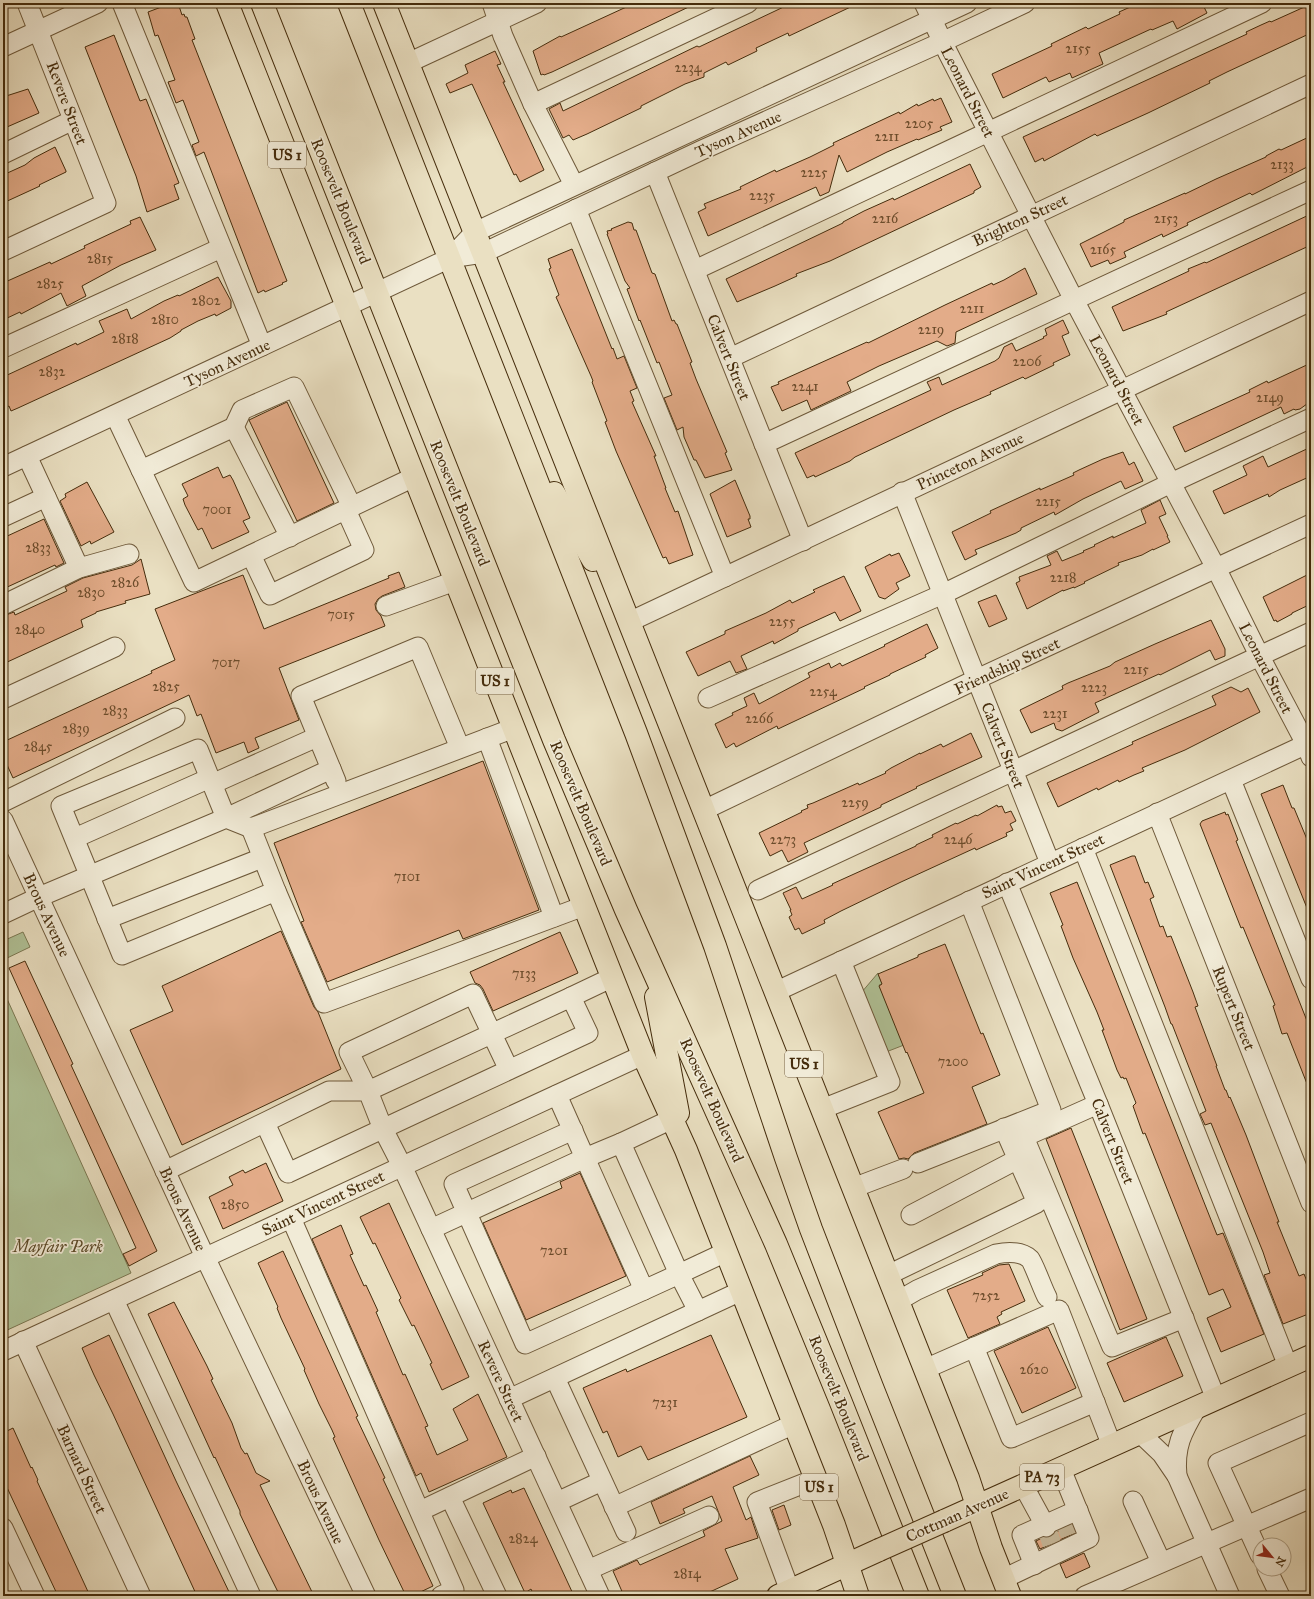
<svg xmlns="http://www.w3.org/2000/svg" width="1314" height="1599" font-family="'IM FELL Great Primer',serif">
<rect width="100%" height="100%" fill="#eae0c2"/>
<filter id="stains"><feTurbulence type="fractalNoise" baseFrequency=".005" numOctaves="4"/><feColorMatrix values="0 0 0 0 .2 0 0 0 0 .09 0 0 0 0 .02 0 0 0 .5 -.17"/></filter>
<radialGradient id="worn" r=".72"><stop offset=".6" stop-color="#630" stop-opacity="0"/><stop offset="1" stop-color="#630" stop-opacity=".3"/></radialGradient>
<g fill="#b1c398" stroke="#7b7852">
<polygon points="23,932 30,947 3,960 3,941"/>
<polygon points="878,973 882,984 879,985 904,1045 886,1052 861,993"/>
<polygon points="3,990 131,1273 3,1332"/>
</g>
<g fill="#e3ac89" stroke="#452c0c">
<polygon points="172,3 178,3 182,15 184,14 185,17 187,17 195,39 192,40 287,281 282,283 283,284 265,292 264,290 258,293 204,152 196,156 192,145 199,142 183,100 176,103 168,82 175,80 158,35 155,36 148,12"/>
<polygon points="635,3 697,3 552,72 544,75 543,74 541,75 533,51 560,36 561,37"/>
<polygon points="792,3 859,3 789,36 788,33 756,48 757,51 728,65 726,62 704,73 704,77 685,84 641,106 641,108 587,134 573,140 569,135 563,138 549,109 560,103 563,111 697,46 699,47"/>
<polygon points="1146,3 1202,3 1207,13 1177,29 1173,21 1152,30 1151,29 1099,53 1103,64 1072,78 1070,73 1049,82 1046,77 1003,98 992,74 1052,46 1051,44 1086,27 1088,29 1120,14 1119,12 1137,4 1138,6"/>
<polygon points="1311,4 1311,33 1227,72 1209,81 1210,83 1148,113 1097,136 1095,134 1044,161 1043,158 1035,162 1023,137 1247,34 1246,32 1261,25 1270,21 1271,22"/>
<polygon points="114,35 140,101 146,99 179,183 174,185 179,199 147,212 136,176 85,47"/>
<polygon points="495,51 501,64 497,65 505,82 503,82 544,170 520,182 516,174 514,175 472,84 450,93 446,84 468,73 465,65"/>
<polygon points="28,89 39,113 7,127 3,119 3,97"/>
<polygon points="941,98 952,122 940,127 942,130 918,140 917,139 887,152 847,172 839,155 829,192 820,196 816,187 708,236 698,212 706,208 704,204 741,189 740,187 775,170 776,172 810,157 834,145 833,143 899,112 900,114 917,104 918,106 933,99 934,101"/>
<polygon points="1311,136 1311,165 1252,195 1250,193 1187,223 1188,225 1163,237 1162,234 1124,252 1126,257 1110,264 1108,260 1091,267 1080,244 1124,222 1124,220 1185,193 1185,194 1216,179 1266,157 1266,156 1279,149 1281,150"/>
<polygon points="55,147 66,171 66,172 39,185 40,186 3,203 3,175 25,165 34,158"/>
<polygon points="970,164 981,187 974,191 974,193 830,261 796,274 797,276 775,286 737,302 726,279 843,223 843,222 864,211 893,198 894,200"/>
<polygon points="1311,214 1311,245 1166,312 1167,314 1123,331 1112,307 1189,271 1188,269 1205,262 1206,263"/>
<polygon points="140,217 156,250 121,265 82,286 86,296 67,306 61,293 21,314 20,312 3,320 3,283 50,262 51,264 85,248 84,246 131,224 130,221"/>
<polygon points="628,222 632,223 634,230 636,230 652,273 655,274 672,321 674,320 676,324 677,324 692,362 690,363 696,379 727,452 725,453 732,470 705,478 696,460 694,460 684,437 683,427 677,430 664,398 672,395 659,362 657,363 640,320 639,321 627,289 630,288 625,281 607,234 608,234 607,231 612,230 611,229"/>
<polygon points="572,249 612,349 613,348 617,359 624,356 637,388 630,391 634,401 632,402 656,456 654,456 666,488 665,488 675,512 678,511 693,555 669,564 666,557 663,558 616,451 605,422 607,421 592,382 593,381 591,376 556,297 559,295 549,269 551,268 548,259"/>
<polygon points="1025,268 1037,294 956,332 955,343 947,346 937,341 879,366 847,382 851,391 811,410 807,400 782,411 771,387 779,384 778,382 867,342 868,343 945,305 992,283 993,285 1004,280"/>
<polygon points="218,277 231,301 231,308 216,316 215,314 198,321 181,330 181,331 170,338 18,408 11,411 9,406 3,409 3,377 76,343 77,345 104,332 99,321 127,309 131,319 164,301 178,295 179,296"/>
<polygon points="1063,320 1069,333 1062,336 1070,355 1053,363 1054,365 1025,379 1023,377 990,392 991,394 954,410 855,457 850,461 815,477 814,475 807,478 795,453 931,390 927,382 939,377 942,385 995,361 999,358 1004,347 1012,343 1016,351 1044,338 1043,337 1047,335 1045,329"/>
<polygon points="1311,363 1311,401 1300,409 1295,410 1294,409 1284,414 1281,407 1185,452 1173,427 1250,392 1249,390 1267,381 1268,383"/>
<polygon points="287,402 334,503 297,521 249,420"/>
<polygon points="1311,447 1311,476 1280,490 1269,497 1268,494 1224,514 1213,491 1247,475 1243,466 1263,456 1268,467"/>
<polygon points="1123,452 1129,465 1134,462 1143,481 1125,489 1121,481 1083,499 1055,515 1054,512 1021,528 1021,530 1016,533 975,550 977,554 965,560 952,532 991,513 990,511 1040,488 1040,490 1074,475 1073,473 1079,470 1103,459"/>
<polygon points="218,467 223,478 230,475 233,480 250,518 243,521 249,532 212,549 202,528 198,530 185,505 183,499 188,496 182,484"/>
<polygon points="735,480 750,516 750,519 748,519 751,527 727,537 710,494"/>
<polygon points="87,482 114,532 91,544 90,541 81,546 60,501 66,497 65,494"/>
<polygon points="1160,500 1166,514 1159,517 1168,536 1167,536 1170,542 1168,543 1153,550 1153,549 1142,555 1118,563 1119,565 1084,582 1085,583 1074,588 1074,587 1063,591 1063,590 1027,609 1016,583 1020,581 1019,577 1051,565 1047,556 1057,551 1062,561 1084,552 1083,551 1095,546 1094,545 1113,536 1113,538 1146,523 1141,510"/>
<polygon points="44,519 64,563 56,567 55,565 3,589 3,538"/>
<polygon points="899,553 910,576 896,583 899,589 885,599 879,597 865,567 890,554 891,556"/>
<polygon points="141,559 150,594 125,601 126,603 96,612 96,613 81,620 83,627 3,664 3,616 14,612 15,615 67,591 65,587 83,578 132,565"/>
<polygon points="399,572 405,587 382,596 378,599 375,604 376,610 381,616 385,626 279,668 299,720 255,738 259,748 248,753 244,742 216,753 201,714 197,716 189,695 13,778 3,756 3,742 152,673 151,671 175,660 155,609 243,575 264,629 389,578 388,576"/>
<polygon points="1311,573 1311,604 1292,613 1292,614 1277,622 1276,620 1274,621 1263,597"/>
<polygon points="844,576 861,611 840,621 835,612 798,629 798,631 774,644 773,641 741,656 747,669 736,673 730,661 698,676 686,652 725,634 725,631 766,613 790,600 792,603 815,592 813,590"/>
<polygon points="996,595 1007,619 989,627 978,602"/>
<polygon points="1211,620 1225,649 1225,656 1215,660 1210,650 1160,675 1159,674 1095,703 1099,712 1062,731 1056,729 1054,723 1031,733 1020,710 1063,689 1062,686 1068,683 1110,666 1115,662 1155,644"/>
<polygon points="927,624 938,648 925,655 926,657 890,674 890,675 864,687 865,688 778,729 777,726 736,747 734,743 726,748 715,724 733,715 732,713 747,706 744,698 754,693 759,704 810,677 808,673 829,663 831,668 840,663 842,666 885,646 884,645"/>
<polygon points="1231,687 1241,692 1248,688 1260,712 1185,750 1142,768 1144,771 1134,775 1119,782 1118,780 1098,790 1097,788 1058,807 1047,783 1133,744 1132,742 1216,705 1212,696"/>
<polygon points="971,733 982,757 916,787 917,788 881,805 881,807 804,843 808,852 788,862 782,850 770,856 759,833 802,812 801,811 808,808 807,805 813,803 858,783 859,785 886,773 885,772 891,768 920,753 920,754 941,744 943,747"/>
<polygon points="483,761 539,910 463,939 459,930 327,982 301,922 304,921 274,843"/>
<polygon points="1283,785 1292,808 1294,808 1311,849 1311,918 1261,794"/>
<polygon points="997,805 998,807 1002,806 1005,813 1011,811 1016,821 1010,824 1013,830 1006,833 1007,836 976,850 975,848 901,882 841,911 824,920 825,923 802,934 799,928 795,930 789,917 792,915 790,910 791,910 783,893 796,887 802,899 833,885 832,884 843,879 916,846 916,845 933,837 932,835 956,823 957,824 976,815 977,816"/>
<polygon points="1225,812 1226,815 1228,814 1238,840 1236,841 1311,1031 1311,1094 1287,1033 1282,1034 1273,1006 1275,1005 1243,927 1241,928 1200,824 1202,821"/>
<polygon points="1132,856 1135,856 1145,883 1148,882 1154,897 1150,899 1160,927 1163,926 1167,937 1171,936 1193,992 1198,1006 1195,1007 1217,1066 1216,1066 1225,1090 1226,1090 1229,1098 1230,1097 1246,1135 1279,1222 1277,1222 1299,1276 1304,1274 1311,1291 1311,1313 1283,1324 1264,1275 1270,1273 1263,1252 1211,1123 1205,1125 1200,1114 1206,1111 1172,1024 1171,1024 1165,1007 1110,865"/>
<polygon points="1077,882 1217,1235 1223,1233 1264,1334 1221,1352 1207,1318 1231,1307 1223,1289 1209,1295 1145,1133 1143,1134 1133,1106 1136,1103 1126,1078 1124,1079 1123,1077 1121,1078 1117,1070 1102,1030 1104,1030 1097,1012 1073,958 1061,926 1063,925 1050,893"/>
<polygon points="281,931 314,1007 318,1012 341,1069 182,1145 130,1030 173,1011 162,986"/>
<polygon points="560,932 578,973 493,1011 483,989 480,985 475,983 470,972"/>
<polygon points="945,944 981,1034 983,1033 1000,1075 972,1087 987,1124 914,1153 908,1159 904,1158 899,1159 878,1112 924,1093 907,1052 906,1053 879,986 882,984 878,974 918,957 918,955"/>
<polygon points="25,961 73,1064 71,1065 157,1251 129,1266 123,1254 136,1248 131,1237 9,968"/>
<polygon points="1071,1128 1147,1319 1120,1330 1046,1139"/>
<polygon points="266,1163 283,1201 223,1229 209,1197 233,1185 229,1177 243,1170 245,1173"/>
<polygon points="580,1173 626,1276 526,1320 483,1223 562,1188 560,1182"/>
<polygon points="389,1203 469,1377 442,1390 430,1364 432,1363 424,1346 414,1325 412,1326 399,1300 401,1298 391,1277 375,1243 373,1244 360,1217"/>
<polygon points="341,1225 353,1254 350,1255 364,1286 366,1285 378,1311 376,1312 403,1375 405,1374 428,1426 425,1427 437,1455 468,1440 453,1409 478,1394 507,1457 429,1492 421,1473 416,1476 312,1239"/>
<polygon points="283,1251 330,1354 358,1416 356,1417 385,1478 383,1479 433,1586 412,1596 406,1596 379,1540 333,1438 335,1437 332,1430 319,1404 304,1370 305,1369 281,1318 277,1308 278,1307 258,1263"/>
<polygon points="1009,1264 1025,1301 1001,1312 1002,1314 997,1317 1000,1324 968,1338 947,1290 983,1275 982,1273 999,1265"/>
<polygon points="174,1302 207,1366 213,1379 211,1380 232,1423 241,1448 245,1454 247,1453 256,1473 270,1481 260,1485 314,1596 280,1596 258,1552 240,1514 240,1511 215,1457 214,1458 148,1314"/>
<polygon points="1048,1327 1076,1388 1022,1413 994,1351"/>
<polygon points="109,1335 176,1481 231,1596 197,1596 113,1414 94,1375 82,1348"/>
<polygon points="711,1335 747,1417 648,1460 641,1446 618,1457 607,1431 603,1433 583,1388 626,1369 627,1372"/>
<polygon points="1166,1337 1183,1376 1124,1402 1107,1363"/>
<polygon points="13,1428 31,1468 32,1467 38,1480 37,1481 90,1596 58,1596 41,1560 3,1479 3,1433"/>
<polygon points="750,1456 759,1475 733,1487 746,1520 751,1517 758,1538 725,1549 738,1579 701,1596 624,1596 613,1571 637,1560 640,1565 705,1536 703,1531 722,1521 712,1496 683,1509 685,1513 660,1524 651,1502"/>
<polygon points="524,1488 574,1596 534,1596 531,1589 525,1593 483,1503 511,1490 512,1493"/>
<polygon points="784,1505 791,1525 779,1530 772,1510"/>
<polygon points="1072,1525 1075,1533 1040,1549 1036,1541 1044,1537 1051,1537 1056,1532"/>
<polygon points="1084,1553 1090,1567 1066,1578 1060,1564"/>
</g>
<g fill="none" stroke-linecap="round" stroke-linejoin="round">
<g stroke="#c9bc9e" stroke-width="19" stroke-dasharray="19 10" stroke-linecap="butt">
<polyline points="1064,1519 1070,1535"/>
<polyline points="1046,1527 1052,1544"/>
</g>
<g stroke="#6e593a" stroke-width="21">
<g id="minor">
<polyline points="122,3 262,346"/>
<polyline points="492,3 503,36 533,104 574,185"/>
<polyline points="924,3 948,53 1074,300 1216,568 1259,655 1306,744 1311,757"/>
<polyline points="3,47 98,3"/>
<polyline points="408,63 537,3"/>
<polyline points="533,104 748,3"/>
<polyline points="3,154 73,120"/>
<polyline points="655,172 803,541"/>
<polyline points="576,209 725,577"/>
<polyline points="3,251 106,203 27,3"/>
<polyline points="450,258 475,232 967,3"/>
<polyline points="695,270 1262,3"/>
<polyline points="3,348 221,248"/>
<polyline points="730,358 1311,84"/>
<polyline points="115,415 194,582 414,477"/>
<polyline points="234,427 290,537"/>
<polyline points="764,444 1311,190"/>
<polyline points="27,456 79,568"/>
<polyline points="3,467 450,258 483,253 702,150 942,42 1025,3"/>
<polyline points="141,470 234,427 242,410 294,387 352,507"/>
<polyline points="902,492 1050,863"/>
<polyline points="3,517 46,497"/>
<polyline points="251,555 270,595 276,592 364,550 346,510"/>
<polyline points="3,605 79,568 129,554"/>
<polyline points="386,606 455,581"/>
<polyline points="629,622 1311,301"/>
<polyline points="708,698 943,594 1171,483 1311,418"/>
<polyline points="3,699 115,647"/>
<polyline points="487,738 554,917"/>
<polyline points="1231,780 1311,979"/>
<polyline points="336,781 301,696 418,647 460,748"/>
<polyline points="212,784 317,737"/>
<polyline points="3,802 175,718"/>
<polyline points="704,810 977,679 1311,524"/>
<polyline points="1157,813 1311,1203"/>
<polyline points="3,820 205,1257 366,1596"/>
<polyline points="251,828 276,891 122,955 61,806 198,749 226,818 331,769"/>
<polyline points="75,838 210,778"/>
<polyline points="1083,848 1288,1366"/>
<polyline points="1007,883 1098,1104 1216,1399"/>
<polyline points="758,890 1311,632"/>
<polyline points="276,891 324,1003 584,906"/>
<polyline points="3,914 39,897 226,818 251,828 514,728"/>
<polyline points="107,919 262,858"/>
<polyline points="775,992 1311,742"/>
<polyline points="571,997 613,977"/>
<polyline points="1098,1104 1024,1137 1112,1347 1184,1318"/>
<polyline points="822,1109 890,1082 841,961"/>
<polyline points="672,1119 621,1143 679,1274 726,1252"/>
<path d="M 265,1123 L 288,1173 C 388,1126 488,1080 588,1033 L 571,997 L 368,1091 L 349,1052 L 473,994 L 509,1070"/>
<polyline points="573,1130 454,1184 525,1344 644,1290"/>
<polyline points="918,1163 1051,1110 969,901"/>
<polyline points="165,1171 329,1091 368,1091 383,1129 402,1166 600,1596"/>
<polyline points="853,1188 903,1169"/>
<polyline points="911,1215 1018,1159"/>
<polyline points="291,1218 454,1590 441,1596"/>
<polyline points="431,1229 585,1158 557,1095"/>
<polyline points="888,1275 1037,1203 1004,1128"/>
<polyline points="114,1300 251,1596"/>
<path d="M 898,1301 L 917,1290 L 996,1254 C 1006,1252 1021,1251 1030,1259 C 1034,1264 1043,1290 1047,1297"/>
<polyline points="698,1311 741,1291"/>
<polyline points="23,1341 141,1596"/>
<polyline points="974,1347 1011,1438 1095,1402"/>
<polyline points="3,1351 643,1055"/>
<polyline points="925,1369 1059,1310 1112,1446"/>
<polyline points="555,1378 626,1532"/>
<polyline points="509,1399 698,1311 679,1274 644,1290 585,1158 621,1143"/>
<polyline points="1140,1433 1162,1454 1177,1476 1230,1596"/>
<path d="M 1177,1476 C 1174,1447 1182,1432 1197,1407"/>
<polyline points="1023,1485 1046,1527"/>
<polyline points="450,1497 497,1596"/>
<polyline points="1133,1501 1161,1562"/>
<polyline points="557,1502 602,1481"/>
<polyline points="614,1507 794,1424"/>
<polyline points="420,1511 536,1456"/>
<polyline points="3,1528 35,1596"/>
<polyline points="1260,1555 1218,1463 1311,1422"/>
<polyline points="1034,1565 1022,1535 1078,1510"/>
<polyline points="1267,1569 1280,1596"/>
<polyline points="588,1570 709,1516"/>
<polyline points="1003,1579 1089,1538 1061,1469"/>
<polyline points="790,1591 757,1502 815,1479"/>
<polyline points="1085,1596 1311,1498"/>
</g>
</g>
<g stroke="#452c0c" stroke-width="24">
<g id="major">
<polyline points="944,1521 1311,1356"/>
<polyline points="778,1596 879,1550"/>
</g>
</g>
<g stroke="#452c0c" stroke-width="24">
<g id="highway">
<polyline points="227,3 643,1055 686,1150 751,1315 834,1525 858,1596"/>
<polyline points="262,3 554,740 626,910 776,1244 840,1400 918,1596"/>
<polyline points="349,3 636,733 715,946 786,1158 811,1229 872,1387 955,1596"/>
<polyline points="384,3 968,1478 991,1548 1010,1596"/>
<polyline points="554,493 593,560"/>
<polyline points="656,997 678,1113"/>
</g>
</g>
<use href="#minor" stroke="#f1ebd7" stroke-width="19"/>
<use href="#major" stroke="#eae0c2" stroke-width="22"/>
<use href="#highway" stroke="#eae0c2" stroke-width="22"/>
<g stroke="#452c0c" stroke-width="24" stroke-linecap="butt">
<polyline id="major-bridge" points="879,1550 944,1521"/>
</g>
<use href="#major-bridge" stroke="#eae0c2" stroke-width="22"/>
</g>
<g text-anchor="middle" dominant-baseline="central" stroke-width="3.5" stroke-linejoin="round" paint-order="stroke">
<g font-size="14" fill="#6c4c2b">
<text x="1078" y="48">2155</text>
<text x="688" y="67">2234</text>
<text x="919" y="123">2205</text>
<text x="887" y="136">2211</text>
<text x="1282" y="164">2133</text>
<text x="814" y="172">2225</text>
<text x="762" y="195">2235</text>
<text x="885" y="218">2216</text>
<text x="1166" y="218">2153</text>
<text x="1103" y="249">2165</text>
<text x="100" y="258">2815</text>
<text x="50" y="283">2825</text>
<text x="206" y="300">2802</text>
<text x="972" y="308">2211</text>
<text x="165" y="319">2810</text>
<text x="931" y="329">2219</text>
<text x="125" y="338">2818</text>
<text x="1027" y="361">2206</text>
<text x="52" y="371">2832</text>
<text x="805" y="386">2241</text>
<text x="1270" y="397">2149</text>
<text x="1048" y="501">2215</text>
<text x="217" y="509">7001</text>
<text x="38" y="547">2833</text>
<text x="1063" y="577">2218</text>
<text x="125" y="582">2826</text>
<text x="91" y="592">2830</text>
<text x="341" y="614">7015</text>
<text x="782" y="621">2255</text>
<text x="30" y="629">2840</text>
<text x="226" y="662">7017</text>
<text x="1136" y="669">2215</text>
<text x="166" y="686">2825</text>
<text x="1094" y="687">2223</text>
<text x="823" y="691">2254</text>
<text x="115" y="710">2833</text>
<text x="1055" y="713">2231</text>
<text x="759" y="718">2266</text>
<text x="76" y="728">2839</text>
<text x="38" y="746">2845</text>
<text x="855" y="802">2259</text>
<text x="783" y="839">2273</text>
<text x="958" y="839">2246</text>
<text x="407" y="876">7101</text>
<text x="524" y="973">7133</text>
<text x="953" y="1061">7200</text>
<text x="235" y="1204">2850</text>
<text x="554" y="1250">7201</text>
<text x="986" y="1295">7252</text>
<text x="1034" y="1369">2620</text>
<text x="665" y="1402">7231</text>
<text x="523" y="1538">2824</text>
<text x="687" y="1573">2814</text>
</g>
<g fill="#f1ebd7" stroke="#796549" stroke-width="1">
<rect x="268" y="142" width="38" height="26" rx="3"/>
<rect x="476" y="668" width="38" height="26" rx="3"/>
<rect x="785" y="1051" width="38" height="26" rx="3"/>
<rect x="1020" y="1464" width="44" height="26" rx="3"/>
<rect x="800" y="1474" width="38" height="26" rx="3"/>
</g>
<g font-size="15" font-weight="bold" fill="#452c0c">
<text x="287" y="155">US 1</text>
<text x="495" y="681">US 1</text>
<text x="804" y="1064">US 1</text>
<text x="1042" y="1477">PA 73</text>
<text x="819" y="1487">US 1</text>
</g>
<g font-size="16" fill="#452c0c" stroke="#f1ebd7">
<text transform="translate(968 92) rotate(63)">Leonard Street</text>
<text transform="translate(67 103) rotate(69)">Revere Street</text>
<text transform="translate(738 134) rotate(-24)">Tyson Avenue</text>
<text transform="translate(341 201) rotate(68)">Roosevelt Boulevard</text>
<text transform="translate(1020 220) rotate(-25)">Brighton Street</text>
<text transform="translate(729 357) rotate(68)">Calvert Street</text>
<text transform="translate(227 363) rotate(-25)">Tyson Avenue</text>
<text transform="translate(1117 380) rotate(62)">Leonard Street</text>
<text transform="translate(970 461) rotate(-25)">Princeton Avenue</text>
<text transform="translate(460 503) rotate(68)">Roosevelt Boulevard</text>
<text transform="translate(1007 666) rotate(-25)">Friendship Street</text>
<text transform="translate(1266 668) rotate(63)">Leonard Street</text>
<text transform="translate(1003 745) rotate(68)">Calvert Street</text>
<text transform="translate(581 803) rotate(67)">Roosevelt Boulevard</text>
<text transform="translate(1043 866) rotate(-25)">Saint Vincent Street</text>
<text transform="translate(47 915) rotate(65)">Brous Avenue</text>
<text transform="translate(1234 1008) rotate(68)">Rupert Street</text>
<text transform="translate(712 1100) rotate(66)">Roosevelt Boulevard</text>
<text transform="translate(1113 1141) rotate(68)">Calvert Street</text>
<text transform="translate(323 1203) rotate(-25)">Saint Vincent Street</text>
<text transform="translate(183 1209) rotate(65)">Brous Avenue</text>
<text transform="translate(501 1381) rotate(65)">Revere Street</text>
<text transform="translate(839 1398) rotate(68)">Roosevelt Boulevard</text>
<text transform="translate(82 1469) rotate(65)">Barnard Street</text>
<text transform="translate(321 1502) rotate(65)">Brous Avenue</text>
<text transform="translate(957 1515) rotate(-24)">Cottman Avenue</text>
</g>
<g font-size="16" font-style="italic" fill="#5b4a28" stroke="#f1ebd7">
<text x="58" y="1246">Mayfair Park</text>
</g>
</g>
<rect width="1314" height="1599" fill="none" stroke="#eae0c2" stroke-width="16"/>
<rect x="4" y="4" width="1306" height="1591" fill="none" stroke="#452c0c" stroke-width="2"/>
<rect x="8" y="8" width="1298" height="1583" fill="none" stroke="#452c0c"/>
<g transform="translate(1272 1557) rotate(119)"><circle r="19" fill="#f1ebd7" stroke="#ac9f86"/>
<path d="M0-3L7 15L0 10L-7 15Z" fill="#8f2418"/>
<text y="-6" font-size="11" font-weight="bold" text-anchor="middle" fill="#452c0c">N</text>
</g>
<rect width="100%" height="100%" filter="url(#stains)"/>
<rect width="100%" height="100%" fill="url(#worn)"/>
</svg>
